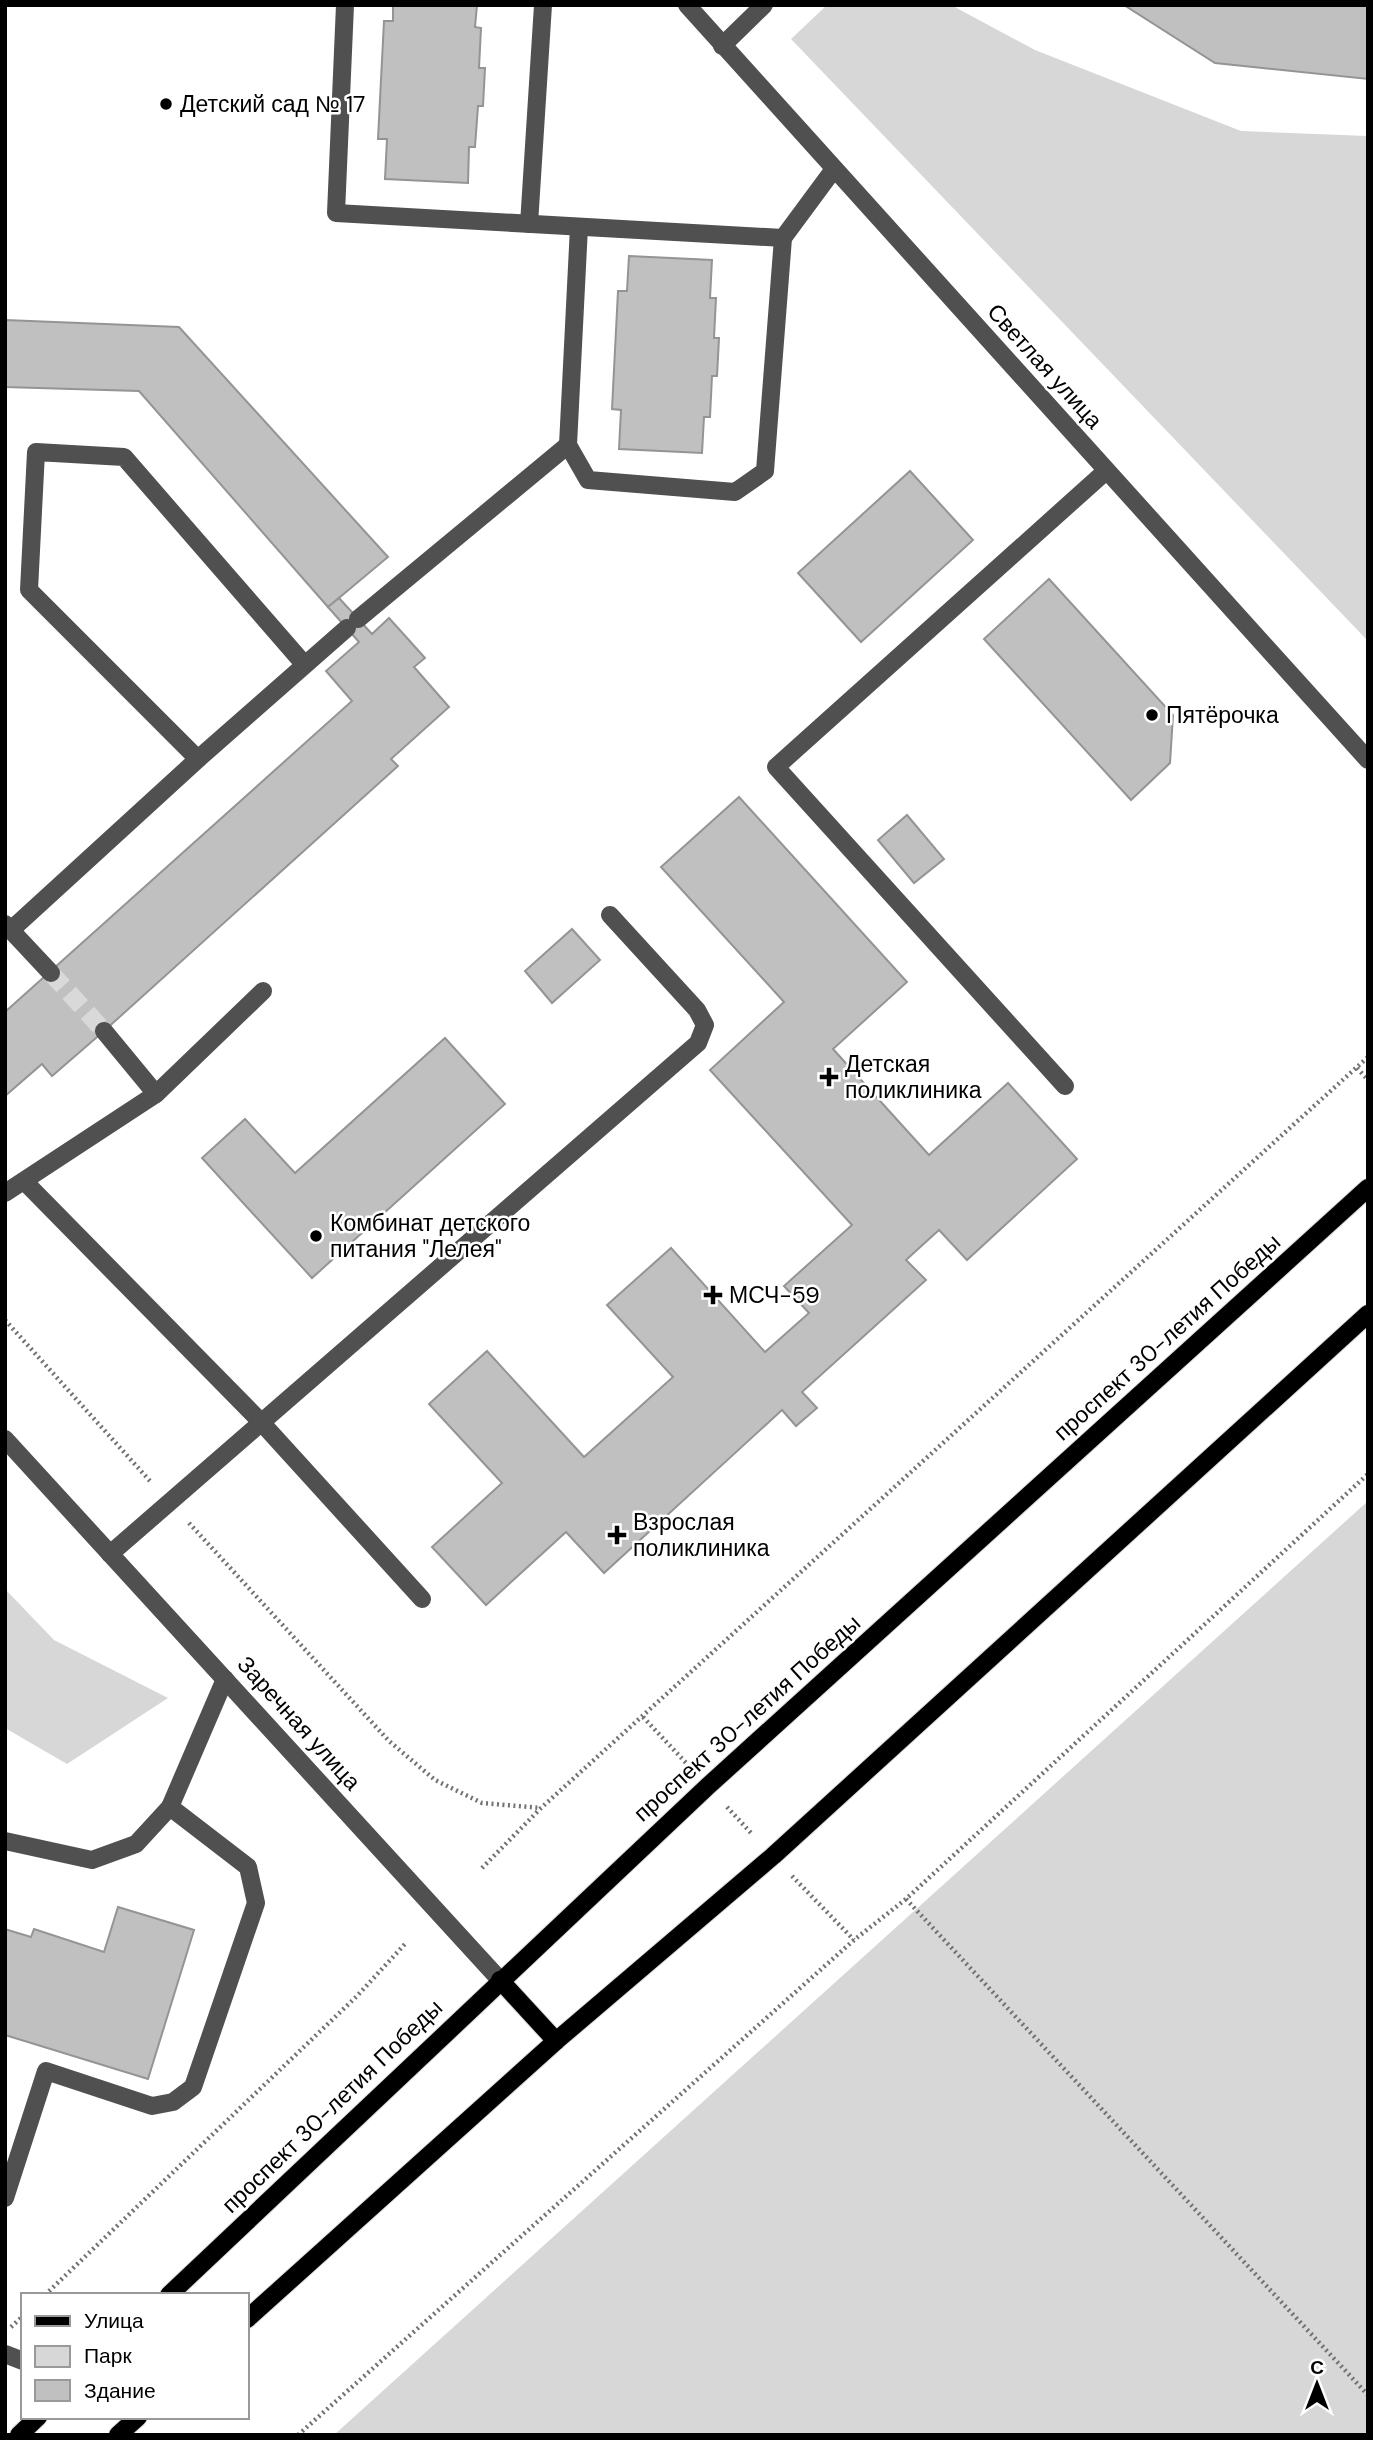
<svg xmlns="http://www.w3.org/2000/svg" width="1373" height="2440" font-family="'DM Sans',sans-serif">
<rect width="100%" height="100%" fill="#fff"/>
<g fill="#d7d7d7">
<polygon points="827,5 951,5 1035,50 1241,131 1368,136 1368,641 791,39"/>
<polygon points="1368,1501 1368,2435 334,2435"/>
<polygon points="5,1589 54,1640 168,1698 67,1764 5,1728"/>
</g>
<g fill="#c0c0c0" stroke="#949494" stroke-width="2">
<polygon points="393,5 477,5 475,27 481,28 479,68 485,68 483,106 478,106 475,147 469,147 468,183 385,179 387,139 378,139 384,21 393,21"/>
<polygon points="1124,5 1368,5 1368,79 1215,63"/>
<polygon points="629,256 712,260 710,298 716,298 714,338 719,338 717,376 712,376 710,417 704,417 702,453 619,449 621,410 612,409 618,291 627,291"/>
<polygon points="5,320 179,327 388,557 328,607 139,391 5,387"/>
<polygon points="910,471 973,540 861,642 798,573"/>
<polygon points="1049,579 1173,715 1170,763 1131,800 984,639"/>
<polygon points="339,598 372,634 389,618 425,658 414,667 449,707 391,759 398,766 104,1031 52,1076 42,1064 5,1096 5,1012 352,701 326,671 359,642 328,607"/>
<polygon points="739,797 907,982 833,1049 929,1155 1008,1083 1077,1159 967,1260 939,1230 906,1260 926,1280 802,1392 817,1408 796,1426 782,1410 604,1573 566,1532 486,1605 432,1547 502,1483 429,1404 487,1351 584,1457 673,1377 607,1305 671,1248 765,1352 809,1313 784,1286 852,1225 710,1070 784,1002 661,867"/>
<polygon points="907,815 944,859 914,883 878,840"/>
<polygon points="572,929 600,960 552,1003 525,971"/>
<polygon points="445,1038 505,1104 312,1278 202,1158 245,1119 295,1173"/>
<polygon points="118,1907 194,1930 148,2079 5,2035 5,1929 31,1937 34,1929 104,1952"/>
</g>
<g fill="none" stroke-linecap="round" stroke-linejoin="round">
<polyline stroke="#d9d9d9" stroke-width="18" stroke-dasharray="18 9" stroke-linecap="butt" points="51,973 104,1031"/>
<g stroke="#dbdbdb" stroke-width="20">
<g id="major">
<polyline points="500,1980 556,2041"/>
<polyline points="169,2295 708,1786 1368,1188"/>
<polyline points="247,2319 556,2041 773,1856 1368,1314"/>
<polyline points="19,2435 38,2417"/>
<polyline points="118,2435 138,2417"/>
</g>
</g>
<g stroke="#727272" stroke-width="4.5" stroke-dasharray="2 3.5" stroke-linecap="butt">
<polyline points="1357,1068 1368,1080"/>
<polyline points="5,1320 150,1481"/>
<polyline points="189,1523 389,1741 435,1780 482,1803 541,1808"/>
<polyline points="643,1717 688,1765"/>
<polyline points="727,1807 752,1834"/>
<polyline points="482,1868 541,1808 1368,1057"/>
<polyline points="792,1876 854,1940"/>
<polyline points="906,1899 1368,2395"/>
<polyline points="45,2295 357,1996 405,1944"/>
<polyline points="11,2327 23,2316"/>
<polyline points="298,2435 854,1940 906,1899 1368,1474"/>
</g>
<g stroke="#505050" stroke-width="18">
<polyline points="345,5 336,213 783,238"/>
<polyline points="687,5 1368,760"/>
<polyline points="722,46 764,5"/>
<polyline points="529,224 543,5"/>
<polyline points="579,227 568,445 588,480 735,492 765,471 783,238 834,169"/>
<polyline points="358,619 568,445"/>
<polyline points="198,759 29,590 36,452 124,457 304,664"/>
<polyline points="5,924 51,973"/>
<polyline points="11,930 198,759 347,628"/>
<polyline points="1065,1086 776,767 1106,471"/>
<polyline points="156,1094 263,991"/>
<polyline points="24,1181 261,1422 422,1599"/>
<polyline points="5,1193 156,1094 104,1031"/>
<polyline points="5,1439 500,1980"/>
<polyline points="110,1554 698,1043 705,1025 697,1010 610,915"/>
<polyline points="5,1841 92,1860 136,1844 170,1807"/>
<polyline points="5,2198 46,2071 152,2106 173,2102 193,2087 256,1903 248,1867 170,1807 225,1679"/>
<polyline points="5,2354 23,2361"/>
</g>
<use href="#major" stroke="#000" stroke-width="18"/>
</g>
<g fill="#000" stroke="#fff" stroke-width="2.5">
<circle cx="166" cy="104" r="7"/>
<circle cx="1152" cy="715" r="7"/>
<path d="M825.5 1066.5h7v7h7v7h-7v7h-7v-7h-7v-7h7z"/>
<circle cx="316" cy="1236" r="7"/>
<path d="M709.5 1284.5h7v7h7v7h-7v7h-7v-7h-7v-7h7z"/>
<path d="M613.5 1524.5h7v7h7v7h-7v7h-7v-7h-7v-7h7z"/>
</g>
<g text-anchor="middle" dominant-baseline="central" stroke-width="5" stroke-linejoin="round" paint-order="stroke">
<g font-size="23" fill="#000" stroke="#fff" text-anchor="start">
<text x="180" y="104">Детский сад № 17</text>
<text x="1166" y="715">Пятёрочка</text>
<text x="845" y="1064">Детская<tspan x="845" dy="26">поликлиника</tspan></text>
<text x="330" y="1223">Комбинат детского<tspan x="330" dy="26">питания "Лелея"</tspan></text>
<text x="729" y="1295">МСЧ-59</text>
<text x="633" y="1522">Взрослая<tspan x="633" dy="26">поликлиника</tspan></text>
</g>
<g font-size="23" fill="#000" stroke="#fff">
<text transform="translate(1045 366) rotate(48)">Светлая улица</text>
<text transform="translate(1167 1337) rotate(-42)">проспект 30-летия Победы</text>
<text transform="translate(747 1718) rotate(-42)">проспект 30-летия Победы</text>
<text transform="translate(299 1723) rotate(48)">Заречная улица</text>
<text transform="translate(332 2106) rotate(-44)">проспект 30-летия Победы</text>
</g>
</g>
<rect width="1373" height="2440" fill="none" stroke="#000000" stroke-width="14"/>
<rect x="21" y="2293" width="228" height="126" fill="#ffffff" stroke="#999999" stroke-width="2"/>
<rect x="35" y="2316" width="35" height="10" fill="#000000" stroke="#999999" stroke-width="2"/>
<text x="84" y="2328" font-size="21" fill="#000000">Улица</text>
<rect x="35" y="2346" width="35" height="21" fill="#d7d7d7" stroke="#999999" stroke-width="2"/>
<text x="84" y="2363" font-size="21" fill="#000000">Парк</text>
<rect x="35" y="2380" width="35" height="21" fill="#c0c0c0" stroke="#999999" stroke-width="2"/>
<text x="84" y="2398" font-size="21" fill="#000000">Здание</text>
<g transform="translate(1317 2384)" stroke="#ffffff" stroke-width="5" paint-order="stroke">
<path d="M0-5L12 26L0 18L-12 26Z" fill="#000000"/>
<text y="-10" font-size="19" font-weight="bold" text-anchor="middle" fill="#000000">С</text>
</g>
</svg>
